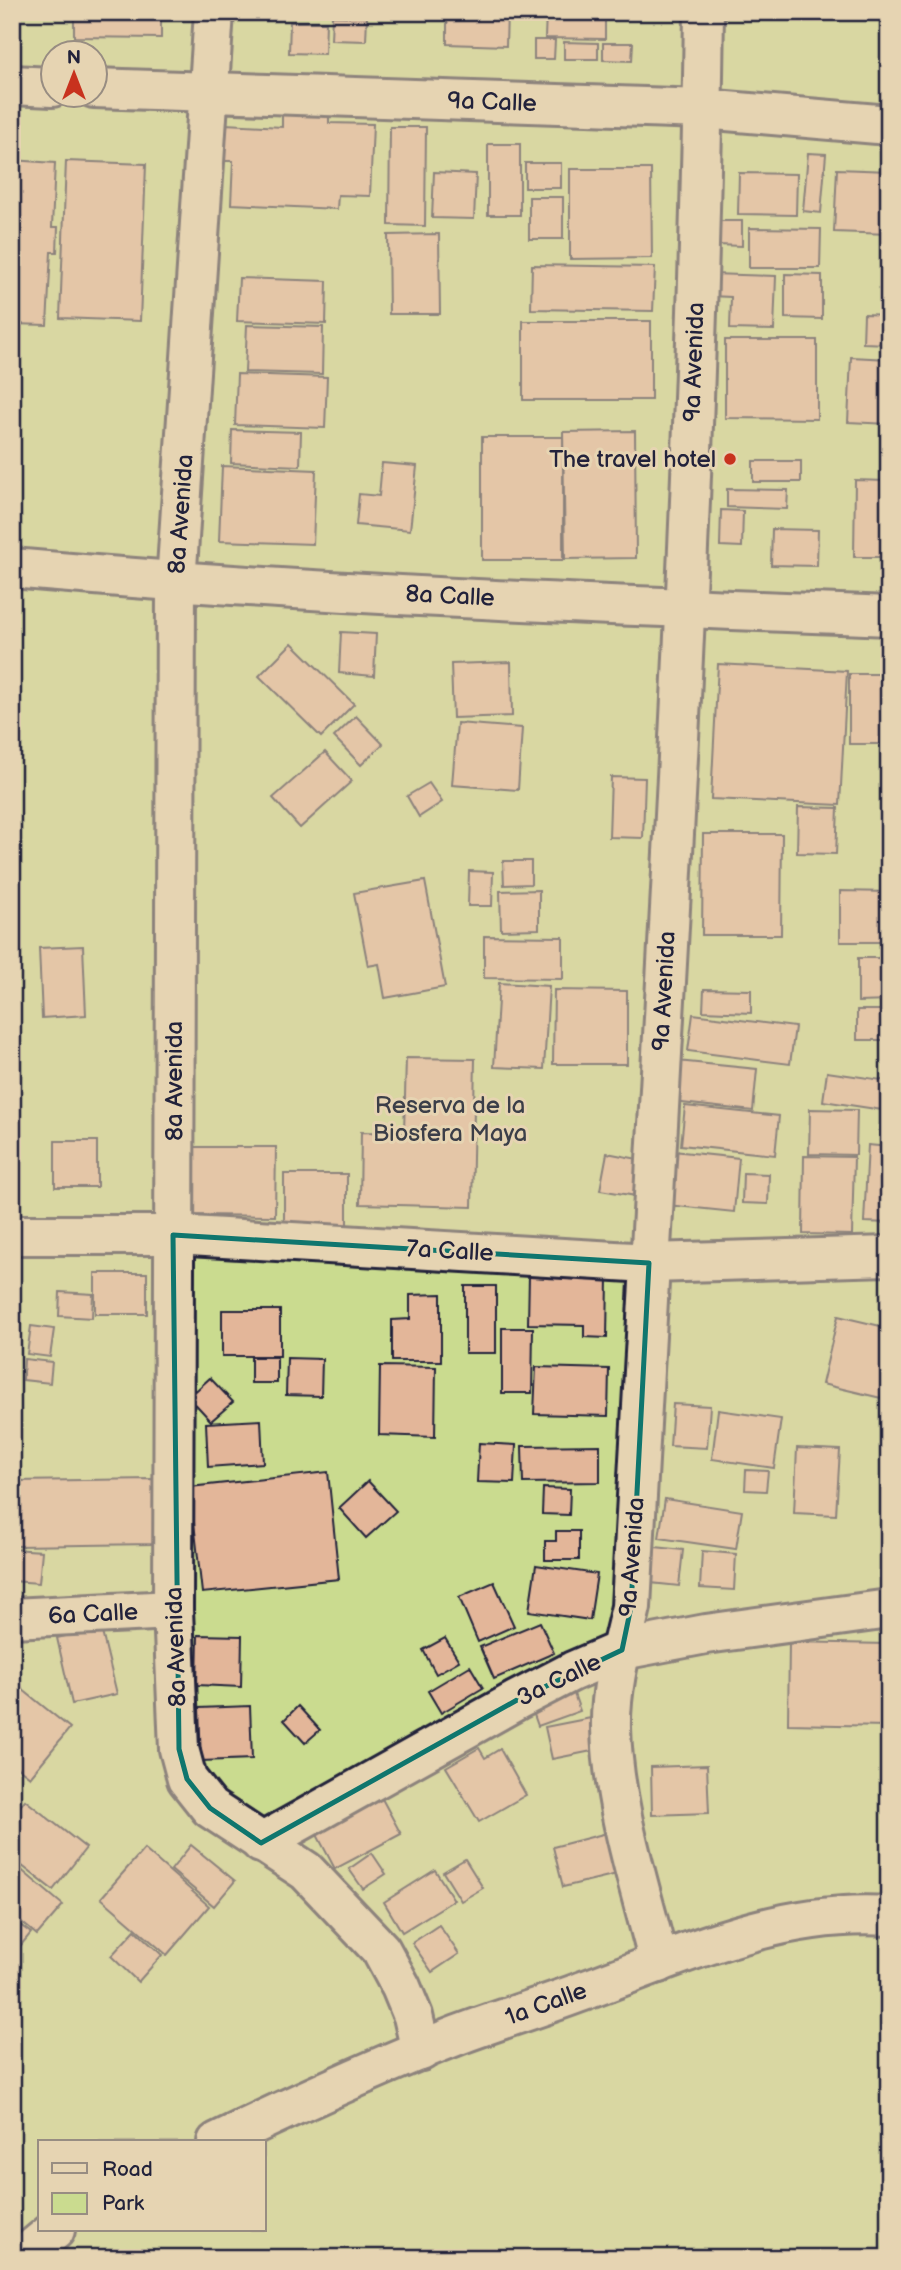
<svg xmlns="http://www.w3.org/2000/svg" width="901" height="2270" font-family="'Balsamiq Sans',sans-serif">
<rect width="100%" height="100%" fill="#e6d4b2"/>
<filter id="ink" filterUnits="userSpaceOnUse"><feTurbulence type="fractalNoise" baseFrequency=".0143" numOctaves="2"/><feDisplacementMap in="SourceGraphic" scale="14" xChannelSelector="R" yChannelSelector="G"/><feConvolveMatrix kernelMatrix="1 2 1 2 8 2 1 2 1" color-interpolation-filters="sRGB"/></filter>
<g filter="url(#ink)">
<path fill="#cadb8f" stroke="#767e65" stroke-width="2" fill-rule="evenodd" d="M 12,12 L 889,12 L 889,2258 L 12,2258 ZM 52,52 L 94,52 L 94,94 L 52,94 ZM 40,2142 L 264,2142 L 264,2230 L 40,2230 Z"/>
<g fill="#e3b699" stroke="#22223b" stroke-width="2">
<polygon points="74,12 161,12 161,38 74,37"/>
<polygon points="396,12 427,12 426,18 396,17"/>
<polygon points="447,12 507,12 506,46 447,44"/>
<polygon points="546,12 605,12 605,39 545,38"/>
<polygon points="820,12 889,12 889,18 820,17"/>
<polygon points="332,16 367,17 366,41 331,40"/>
<polygon points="290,22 326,22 325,54 289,53"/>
<polygon points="534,40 555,40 554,59 534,59"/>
<polygon points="564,42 598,43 598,59 564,59"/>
<polygon points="603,43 633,43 632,61 603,60"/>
<polygon points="282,111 329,113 329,123 373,124 370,196 338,195 337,209 231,204 233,161 223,161 225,124 282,127"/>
<polygon points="390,127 426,127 425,226 389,225"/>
<rect x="488" y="144" width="32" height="71"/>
<polygon points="808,153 826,154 821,213 803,211"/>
<polygon points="12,160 55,163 52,227 58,227 57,252 51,252 47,325 12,324"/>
<polygon points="66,161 146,164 140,321 60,318"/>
<rect x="525" y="163" width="36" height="25"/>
<polygon points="570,169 651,169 652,258 570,259"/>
<polygon points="837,169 889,171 889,234 834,232"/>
<polygon points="434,172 476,174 474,219 432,218"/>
<polygon points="739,173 797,174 796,215 738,214"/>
<rect x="529" y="197" width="34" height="42"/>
<polygon points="717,221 742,221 742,246 717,245"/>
<polygon points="749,228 821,229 820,268 749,268"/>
<polygon points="439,234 440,314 389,314 388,235"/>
<polygon points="532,265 655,267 653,311 531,309"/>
<polygon points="711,274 776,276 774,330 730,329 731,297 710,296"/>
<polygon points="785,274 822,275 822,319 785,318"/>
<polygon points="239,278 327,281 326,324 237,321"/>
<polygon points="864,314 889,315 889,344 863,343"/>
<rect x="523" y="321" width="128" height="79"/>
<polygon points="247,325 323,327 322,374 245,372"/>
<polygon points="725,340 817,340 817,419 725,418"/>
<polygon points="851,357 889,359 889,424 848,422"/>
<polygon points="237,374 327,377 325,428 235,425"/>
<polygon points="232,430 301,432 300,466 231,463"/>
<polygon points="635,431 636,558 565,559 563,432"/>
<rect x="482" y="437" width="81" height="123"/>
<rect x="753" y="461" width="48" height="21"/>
<polygon points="382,463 417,466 410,530 356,525 359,494 379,496"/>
<polygon points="222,466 316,470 313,544 219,541"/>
<polygon points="855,480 885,481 884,557 854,557"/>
<polygon points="727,489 788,490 787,509 727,507"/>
<polygon points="721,510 743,511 742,547 720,546"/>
<polygon points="887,510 889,510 889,554 886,554"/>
<polygon points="772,529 818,530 817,566 771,565"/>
<polygon points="341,632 376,634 374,676 339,673"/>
<polygon points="292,643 354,704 321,737 259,676"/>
<polygon points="511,662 512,716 453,718 451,664"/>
<polygon points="718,664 847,671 840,805 711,799"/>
<rect x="849" y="674" width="40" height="70"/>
<polygon points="356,716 383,744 361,765 334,737"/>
<polygon points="457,723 522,728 518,790 452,785"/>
<polygon points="325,752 352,781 300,828 273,798"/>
<polygon points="611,777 645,778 643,838 609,837"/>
<polygon points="429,783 442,802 419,817 407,796"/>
<polygon points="798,807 838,808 836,854 797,853"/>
<polygon points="703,834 782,834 781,935 702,935"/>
<polygon points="503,861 531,861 531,884 504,885"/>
<polygon points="469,871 493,872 492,906 468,906"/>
<polygon points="425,881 445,987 385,998 379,964 368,966 354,893"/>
<polygon points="539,890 539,929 501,930 500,891"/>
<polygon points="840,891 889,892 889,942 840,942"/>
<polygon points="484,936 563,937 563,979 484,978"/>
<polygon points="83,946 86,1015 42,1018 39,948"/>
<polygon points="858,958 889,958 889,1001 858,1002"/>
<polygon points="499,983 549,986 544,1069 494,1067"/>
<polygon points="704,989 751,990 751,1013 703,1011"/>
<polygon points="554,990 627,991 627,1064 553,1064"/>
<rect x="857" y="1010" width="32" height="30"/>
<polygon points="693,1014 795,1027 790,1064 688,1051"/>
<polygon points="406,1058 475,1059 472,1207 360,1204 361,1132 404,1133"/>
<polygon points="677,1061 757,1069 753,1111 673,1102"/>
<polygon points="827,1072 889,1081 889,1111 823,1101"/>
<polygon points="685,1106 779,1116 775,1155 681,1145"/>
<polygon points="810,1109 857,1110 856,1155 809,1154"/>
<rect x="55" y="1141" width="42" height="46"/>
<polygon points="868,1145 889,1147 889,1223 864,1222"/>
<polygon points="195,1147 276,1147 275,1216 194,1215"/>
<polygon points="673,1151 739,1158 734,1212 667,1205"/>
<polygon points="607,1153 643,1160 636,1196 600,1190"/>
<polygon points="804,1156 854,1157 852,1235 803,1234"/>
<polygon points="743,1173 769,1174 768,1204 742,1203"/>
<rect x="284" y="1174" width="63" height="56"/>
<rect x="95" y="1273" width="52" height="41"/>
<polygon points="529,1275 608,1277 607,1338 584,1337 584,1325 528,1324"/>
<rect x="465" y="1286" width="31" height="67"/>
<polygon points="60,1292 93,1294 92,1318 59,1316"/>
<polygon points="441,1294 441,1361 392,1361 392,1320 410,1319 410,1295"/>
<rect x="222" y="1310" width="58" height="46"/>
<polygon points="838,1316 889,1328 889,1361 881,1398 822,1384"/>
<polygon points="31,1326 54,1329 50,1357 27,1354"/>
<polygon points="502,1328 533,1328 532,1393 502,1393"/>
<rect x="251" y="1357" width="26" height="26"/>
<polygon points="287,1358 322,1359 321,1396 286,1395"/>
<polygon points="24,1359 52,1362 50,1383 23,1380"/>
<polygon points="380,1366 436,1367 435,1437 379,1435"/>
<polygon points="536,1367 609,1369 608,1416 534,1414"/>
<polygon points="210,1378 233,1402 211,1421 189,1397"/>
<polygon points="673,1404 710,1406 707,1448 670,1446"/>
<polygon points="718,1410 781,1419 774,1468 712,1459"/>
<polygon points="261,1420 263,1463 208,1467 206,1423"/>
<polygon points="479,1443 516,1445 514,1483 477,1482"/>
<polygon points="600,1445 600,1482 523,1483 522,1446"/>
<polygon points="797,1448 840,1450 836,1515 794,1513"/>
<polygon points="746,1470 768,1471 766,1491 745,1490"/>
<polygon points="328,1472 339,1579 202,1593 190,1487"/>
<polygon points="153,1479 153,1544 16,1546 15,1481"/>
<polygon points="368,1481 396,1511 366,1538 339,1508"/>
<polygon points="543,1488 570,1489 569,1515 542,1514"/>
<polygon points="665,1499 742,1511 736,1549 659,1538"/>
<polygon points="556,1531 579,1531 579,1560 545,1560 545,1541 556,1541"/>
<polygon points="655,1547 683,1550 679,1586 651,1583"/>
<polygon points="12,1549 42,1551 39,1583 12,1581"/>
<polygon points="702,1551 736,1554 734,1590 700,1588"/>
<polygon points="536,1565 597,1574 590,1620 529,1611"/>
<polygon points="494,1582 514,1626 478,1642 459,1597"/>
<polygon points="540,1622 554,1653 494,1679 480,1647"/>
<polygon points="101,1628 117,1694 72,1704 57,1638"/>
<polygon points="198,1635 242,1636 241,1687 197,1685"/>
<polygon points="445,1638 459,1661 436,1674 423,1650"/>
<polygon points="789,1642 887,1644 886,1726 788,1724"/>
<polygon points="470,1666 483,1688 441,1713 428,1691"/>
<polygon points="12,1681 70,1728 30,1777 12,1763"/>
<polygon points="573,1691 580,1711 538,1726 531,1706"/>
<polygon points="250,1706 252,1759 201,1761 199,1708"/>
<polygon points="298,1706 320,1730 305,1743 284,1720"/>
<polygon points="596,1717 602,1749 552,1759 545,1727"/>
<polygon points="479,1748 485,1758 500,1749 526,1795 479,1822 446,1767"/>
<polygon points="707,1765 709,1813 652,1815 651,1767"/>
<polygon points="380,1795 401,1834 335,1869 314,1829"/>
<polygon points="25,1800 86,1848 53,1890 12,1858 12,1816"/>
<polygon points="607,1833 617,1874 563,1887 553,1847"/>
<polygon points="191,1845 235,1881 214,1906 171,1870"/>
<polygon points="144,1849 209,1906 167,1955 101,1898"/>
<polygon points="372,1853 386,1874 363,1889 349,1869"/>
<polygon points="465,1859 483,1888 461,1901 443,1872"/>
<polygon points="12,1862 63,1905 37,1935 12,1914"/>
<polygon points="435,1870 454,1900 402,1932 384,1902"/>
<polygon points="12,1919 31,1933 12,1956"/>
<polygon points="439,1925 459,1954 432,1972 412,1943"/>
<polygon points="135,1930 162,1955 138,1982 111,1956"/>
</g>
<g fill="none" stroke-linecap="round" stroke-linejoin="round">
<g stroke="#22223b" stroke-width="44">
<g id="minor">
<polyline points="214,12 176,583 173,1610 179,1749 187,1779 210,1808 306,1871 381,1950 401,1987 413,2016 421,2051"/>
<polyline points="12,85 52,87"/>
<polyline points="94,88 703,109 889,125"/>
<path d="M 12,568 C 304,594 596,605 889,616"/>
<polyline points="12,1235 173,1235 649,1263 889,1256"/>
<polyline points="12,1618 173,1610"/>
<polyline points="261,1843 517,1700 573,1671 622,1650 706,1634 889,1609"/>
<path d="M 659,1963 C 640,1886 613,1807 611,1728 C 610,1687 622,1646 631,1607 C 659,1076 697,544 704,12"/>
<path d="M 217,2142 C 296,2104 376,2067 458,2035 C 498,2020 538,2008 578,1993 C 677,1957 780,1908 889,1916"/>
<polyline points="21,2258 55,2230"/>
</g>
</g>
<use href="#minor" stroke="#e6d4b2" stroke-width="38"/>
</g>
</g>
<path d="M0 0H901V2270H0ZM 173,1235 L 649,1263 L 631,1607 L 622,1650 L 517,1700 L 261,1843 L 210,1808 L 187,1779 L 179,1749 Z" fill="#e6d4b2" fill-opacity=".55" fill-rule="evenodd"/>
<path fill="none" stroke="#0f766e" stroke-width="5" stroke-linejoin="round" d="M 173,1235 L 649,1263 L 631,1607 L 622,1650 L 517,1700 L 261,1843 L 210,1808 L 187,1779 L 179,1749 Z"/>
<circle fill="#c8321e" stroke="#e6d4b2" stroke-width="2.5" cx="730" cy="459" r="7"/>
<g text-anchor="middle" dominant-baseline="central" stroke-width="6" stroke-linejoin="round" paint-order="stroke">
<g font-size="24" fill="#22223b" stroke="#e6d4b2">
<text transform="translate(492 102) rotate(2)">9a Calle</text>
<text transform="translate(694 362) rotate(-88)">9a Avenida</text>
<text transform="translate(181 514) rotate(-86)">8a Avenida</text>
<text transform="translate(450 596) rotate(3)">8a Calle</text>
<text transform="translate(664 991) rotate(-87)">9a Avenida</text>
<text transform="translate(174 1081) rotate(-90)">8a Avenida</text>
<text transform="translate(450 1251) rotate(3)">7a Calle</text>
<text transform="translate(632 1557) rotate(-86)">9a Avenida</text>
<text transform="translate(93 1614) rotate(-3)">6a Calle</text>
<text transform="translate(176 1647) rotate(-92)">8a Avenida</text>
<text transform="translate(559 1680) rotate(-26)">3a Calle</text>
<text transform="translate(546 2004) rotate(-20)">1a Calle</text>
</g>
<g font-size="24" fill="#22223b" stroke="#e6d4b2" text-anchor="end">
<text x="716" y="459">The travel hotel</text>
</g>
<g font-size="24" fill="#3b3e48" stroke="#e6d4b2">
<text x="450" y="1105">Reserva de la<tspan x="450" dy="28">Biosfera Maya</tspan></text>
</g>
</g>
<rect width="901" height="2270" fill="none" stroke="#e6d4b2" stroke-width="42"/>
<rect x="21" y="21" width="859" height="2228" fill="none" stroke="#22223b" stroke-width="2.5" filter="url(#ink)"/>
<rect x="38" y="2140" width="228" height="91" fill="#e6d4b2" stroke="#988d82" stroke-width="2"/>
<rect x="52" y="2163" width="35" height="10" fill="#e6d4b2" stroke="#988d82" stroke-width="2"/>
<text x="102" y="2176" font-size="21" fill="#22223b">Road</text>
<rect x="52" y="2193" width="35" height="21" fill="#cadb8f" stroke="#988d82" stroke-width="2"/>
<text x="102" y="2210" font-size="21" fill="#22223b">Park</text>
<g transform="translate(74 74)"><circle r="33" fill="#e6d4b2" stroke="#988d82" stroke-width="2"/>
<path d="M0-5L12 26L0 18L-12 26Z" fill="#c8321e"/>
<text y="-10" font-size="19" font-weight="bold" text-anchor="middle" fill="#22223b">N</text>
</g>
</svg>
